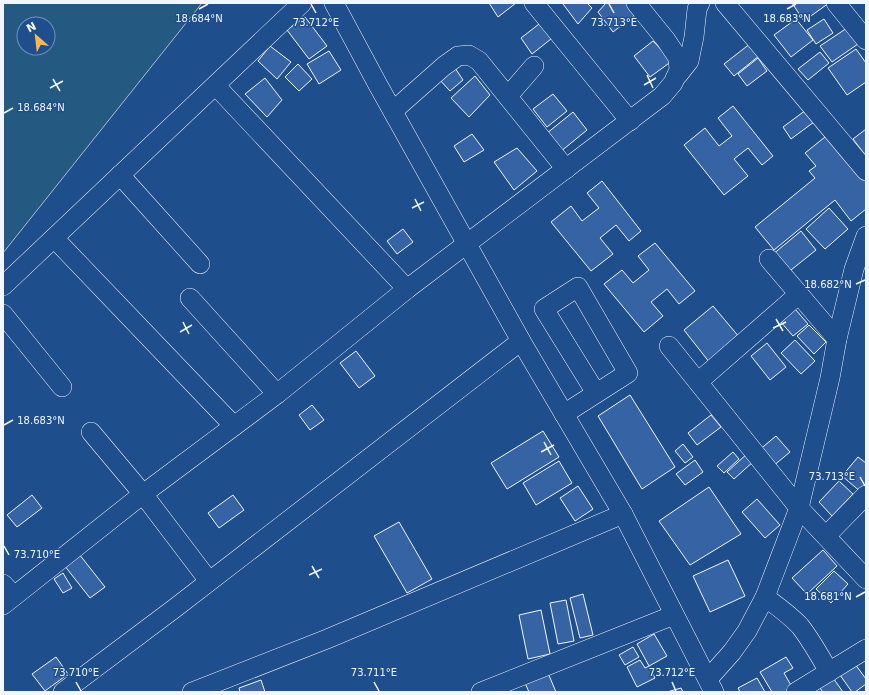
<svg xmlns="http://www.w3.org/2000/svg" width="869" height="695" font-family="'DejaVu Sans',sans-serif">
<rect width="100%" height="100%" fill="#1f4e8c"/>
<path fill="#245a82" stroke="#a8bbd7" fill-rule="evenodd" d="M 3,3 L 202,3 L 3,253 ZM 24,24 L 48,24 L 48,48 L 24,48 Z"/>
<g fill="#3563a3" stroke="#f2f6ff">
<polygon points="489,3 516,3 498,17"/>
<polygon points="564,3 587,3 592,8 578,24 563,4"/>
<polygon points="606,3 627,3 636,14 613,32 598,12"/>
<polygon points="792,3 829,3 804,21"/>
<polygon points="305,17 327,46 309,59 287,30"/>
<polygon points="796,19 813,40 791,57 774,35"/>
<polygon points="824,19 833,33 816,44 807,30"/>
<polygon points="543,21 556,35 532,54 521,38"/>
<polygon points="847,28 858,44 832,62 820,46"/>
<polygon points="653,41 672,61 650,77 634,56"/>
<polygon points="751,43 760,55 734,76 724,64"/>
<polygon points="270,46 291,62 277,79 258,61"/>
<polygon points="856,49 866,63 866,82 847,95 828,68"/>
<polygon points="329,51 341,70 319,84 307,64"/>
<polygon points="820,52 829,63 808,80 798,69"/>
<polygon points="758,58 767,71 747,86 738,74"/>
<polygon points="298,64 312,79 299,91 285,77"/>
<polygon points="453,65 463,80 450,91 438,78"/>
<polygon points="475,76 490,95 469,117 451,98"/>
<polygon points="265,78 282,100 267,117 245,94"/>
<polygon points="553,94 567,111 547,127 533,109"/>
<polygon points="733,106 773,156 762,165 748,148 734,159 748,176 724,195 684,145 705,128 719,146 732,136 718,118"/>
<polygon points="806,110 814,122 791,139 783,127"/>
<polygon points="573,112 587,130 560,152 546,134"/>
<polygon points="866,129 866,156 853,139"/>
<polygon points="830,133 866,177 866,209 851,221 835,200 774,250 755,227 815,178 809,171 816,166 805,153"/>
<polygon points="472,134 484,150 464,162 454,146"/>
<polygon points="517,148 537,171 514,190 494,162"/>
<polygon points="602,181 641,231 629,241 616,225 600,238 613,254 591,271 551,222 571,206 582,221 599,208 587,193"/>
<polygon points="829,208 848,229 825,249 806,229"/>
<polygon points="403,229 413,242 397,254 387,241"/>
<polygon points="801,231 816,250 786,274 772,255"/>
<polygon points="655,243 695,291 679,304 667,289 651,302 663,316 644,332 604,284 622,270 633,283 649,270 638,256"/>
<polygon points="713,306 740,338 710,363 684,330"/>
<polygon points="795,309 808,324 793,336 780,321"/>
<polygon points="809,325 826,342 814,354 797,336"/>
<polygon points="795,340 815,361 801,374 781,353"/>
<polygon points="767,343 786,367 770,380 751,356"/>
<polygon points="356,351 375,376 359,388 340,363"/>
<polygon points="630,395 675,467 642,489 598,416"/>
<polygon points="312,405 324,420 310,430 299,415"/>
<polygon points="711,415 721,427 697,445 688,433"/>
<polygon points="543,431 559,457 507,489 491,463"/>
<polygon points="776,436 790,452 772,467 758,451"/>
<polygon points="683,444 693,457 685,463 675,451"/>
<polygon points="733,452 739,459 724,473 717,466"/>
<polygon points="748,453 755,460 734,479 727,472"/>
<polygon points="858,457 866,463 866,485 861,492 842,476"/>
<polygon points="695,460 703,472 685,485 676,474"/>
<polygon points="559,461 572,483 536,505 523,483"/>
<polygon points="839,481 853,494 832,516 819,502"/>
<polygon points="578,486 593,509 575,521 560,498"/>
<polygon points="709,487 741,534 690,565 659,521"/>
<polygon points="32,495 42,508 17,527 7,515"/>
<polygon points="233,495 244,510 219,528 208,513"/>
<polygon points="757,499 780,525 765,538 742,512"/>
<polygon points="399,522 432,579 407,593 374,536"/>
<polygon points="823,550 837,566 807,594 792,578"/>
<polygon points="79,554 105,587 90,598 64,565"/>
<polygon points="728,560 745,596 710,612 693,576"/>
<polygon points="834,571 848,584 831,603 816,589"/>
<polygon points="63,573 72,588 63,593 54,579"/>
<polygon points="583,594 593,635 580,638 570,598"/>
<polygon points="566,600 574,641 558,644 550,603"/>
<polygon points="541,610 550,654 528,659 519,615"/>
<polygon points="654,634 667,656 649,666 637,644"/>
<polygon points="633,647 639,657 625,665 619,655"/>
<polygon points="56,657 68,674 45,691 32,674"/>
<polygon points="786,657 793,668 784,673 792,687 785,692 772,692 760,672"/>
<polygon points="640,660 645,668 649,666 655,678 637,687 627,667"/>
<polygon points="855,664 866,679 866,684 855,692 852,692 840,675"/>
<polygon points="548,673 556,692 529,692 525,683"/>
<polygon points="757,678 765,692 740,692 738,688"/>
<polygon points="833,678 843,692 823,692 819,687"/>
<polygon points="261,680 265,692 240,692 239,688"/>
<polygon points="681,688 683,692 667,692"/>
</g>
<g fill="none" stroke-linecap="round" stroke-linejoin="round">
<g stroke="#f2f6ff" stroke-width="20">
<g id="minor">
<polyline points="334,3 378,85 521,341 623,514 714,692"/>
<polyline points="534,3 630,121"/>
<polyline points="725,3 866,171"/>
<polyline points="836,3 866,40"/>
<polyline points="678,75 689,61 694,37 697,9 700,3"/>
<polyline points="216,86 407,289"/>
<polyline points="508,96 534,66"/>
<polyline points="393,111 444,66 458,56 469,55 479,61 566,169"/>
<polyline points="120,175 200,264"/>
<polyline points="54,238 234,426"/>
<polyline points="769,259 837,339"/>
<polyline points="3,286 302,3"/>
<polyline points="190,298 277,394"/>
<polyline points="3,314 62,387"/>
<polyline points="669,346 799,508 866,579"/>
<polyline points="698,382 799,294"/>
<polyline points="564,414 628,373 578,287 544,309 596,393"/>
<polyline points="91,432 143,494 209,581"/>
<polyline points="826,536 866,495"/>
<polyline points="3,584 14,596"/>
<path d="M 765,597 C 777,606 790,615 800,626 C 811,640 820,656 829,672"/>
<polyline points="3,605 143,494 277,394 407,289 662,96 673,83 679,70 678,58 666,40 636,3"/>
<polyline points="708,679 732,652 747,631 765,597 799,508 830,378 837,339 854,269 866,236"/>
<polyline points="63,692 175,608 521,341"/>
<polyline points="192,692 327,639 623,514"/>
<polyline points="481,692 674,615"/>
<polyline points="796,692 866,649"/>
</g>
</g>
<use href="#minor" stroke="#1f4e8c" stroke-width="19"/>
</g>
<path fill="none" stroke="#f2f6ff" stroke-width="1.5" d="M 311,4 L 316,13M 609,4 L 614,13M 199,9 L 208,4M 787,9 L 796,4M 647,75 L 653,88M 53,79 L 60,91M 644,85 L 656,78M 50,88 L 63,81M 4,113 L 13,108M 415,199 L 421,211M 412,208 L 424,202M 856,284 L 865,280M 776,319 L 783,331M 183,322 L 189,334M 773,328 L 786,322M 180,332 L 192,325M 4,425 L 13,420M 544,442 L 551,455M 541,452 L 554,445M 860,477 L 865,486M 4,546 L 9,555M 312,566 L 319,578M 309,575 L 322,569M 856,597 L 865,592M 76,682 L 81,691M 374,682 L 379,691M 672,682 L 676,691"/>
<g font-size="10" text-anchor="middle" fill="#f2f6ff" stroke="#1f4e8c" stroke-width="3" stroke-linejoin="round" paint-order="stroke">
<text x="199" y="22">18.684°N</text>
<text x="787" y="22">18.683°N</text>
<text x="316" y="26">73.712°E</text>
<text x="614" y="26">73.713°E</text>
<text x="41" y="111">18.684°N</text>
<text x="828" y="288">18.682°N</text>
<text x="41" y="424">18.683°N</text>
<text x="832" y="480">73.713°E</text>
<text x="37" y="558">73.710°E</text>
<text x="828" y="600">18.681°N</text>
<text x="76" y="676">73.710°E</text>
<text x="374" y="676">73.711°E</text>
<text x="672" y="676">73.712°E</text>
</g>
<rect width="869" height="695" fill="none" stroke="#f2f6ff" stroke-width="8"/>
<g transform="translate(36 36) rotate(332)"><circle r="19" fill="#1f4e8c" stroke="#7391ba"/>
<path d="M0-3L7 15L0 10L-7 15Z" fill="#ffb74d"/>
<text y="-6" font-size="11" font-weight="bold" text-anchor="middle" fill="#f2f6ff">N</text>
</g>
</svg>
